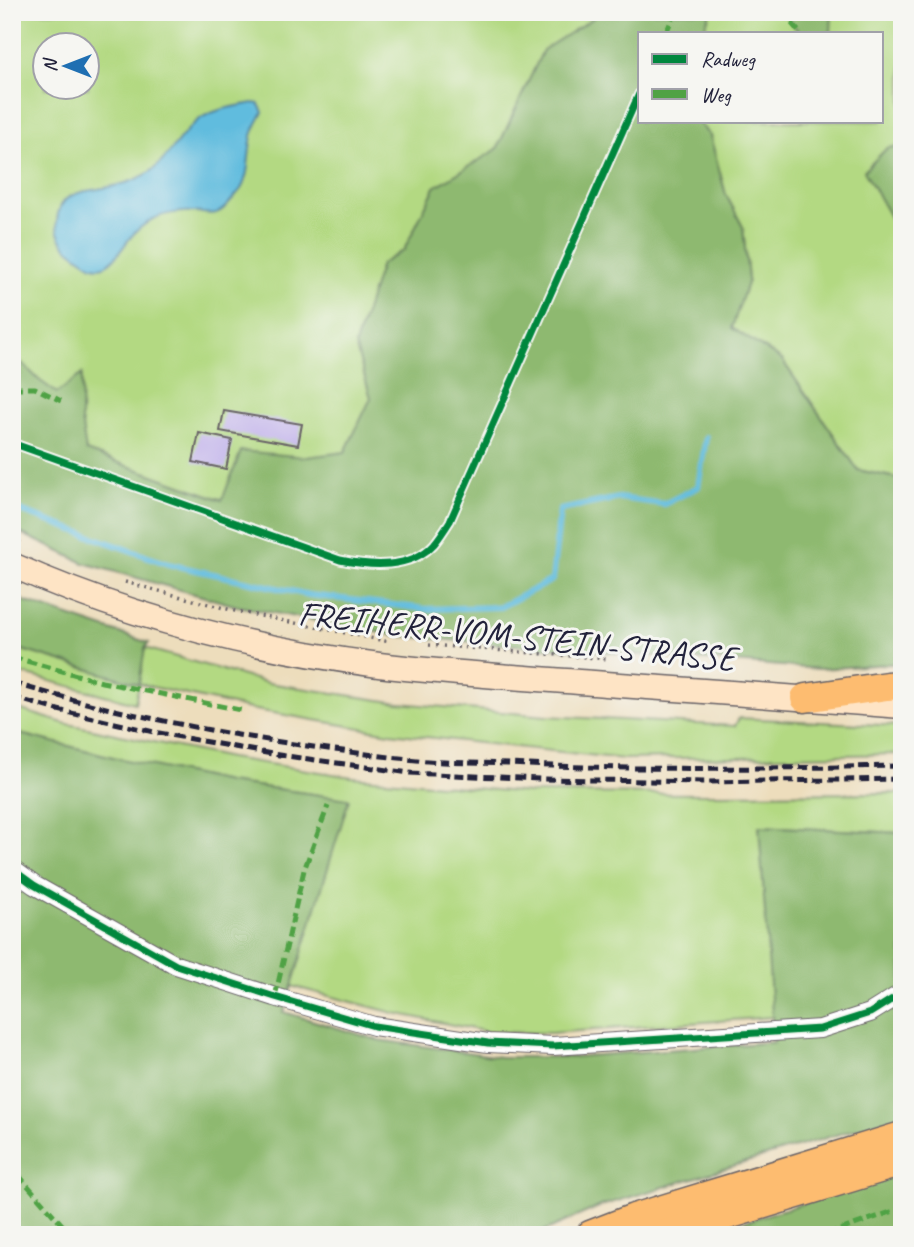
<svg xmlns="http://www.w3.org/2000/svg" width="914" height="1247" font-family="Caveat,sans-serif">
<rect width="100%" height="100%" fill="#f6f6f2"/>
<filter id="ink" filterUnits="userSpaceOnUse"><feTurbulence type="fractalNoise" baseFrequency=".0143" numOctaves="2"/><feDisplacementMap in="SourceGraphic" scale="14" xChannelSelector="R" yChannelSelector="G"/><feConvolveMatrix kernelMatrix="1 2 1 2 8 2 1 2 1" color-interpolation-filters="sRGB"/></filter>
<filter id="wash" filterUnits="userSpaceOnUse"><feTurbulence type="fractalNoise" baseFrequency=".00686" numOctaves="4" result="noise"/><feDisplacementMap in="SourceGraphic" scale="28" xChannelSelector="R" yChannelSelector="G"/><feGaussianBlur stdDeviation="1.57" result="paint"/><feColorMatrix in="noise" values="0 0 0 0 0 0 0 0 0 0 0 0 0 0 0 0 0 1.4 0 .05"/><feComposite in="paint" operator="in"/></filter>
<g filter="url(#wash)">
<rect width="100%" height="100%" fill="#edddbc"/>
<g fill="#b3d982" stroke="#6a7e5e" stroke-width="2" fill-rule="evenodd">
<path d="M 12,12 L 655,12 L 639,33 L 444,489 L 223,500 L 12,425 ZM 46,46 L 88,46 L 88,88 L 46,88 Z"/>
<polygon points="711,12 902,12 902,479 858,470 782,360 731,328 748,280 743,227 726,195 710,136 697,121 881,121 881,33 702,33"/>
<polygon points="12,647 138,684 145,648 268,683 399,703 546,716 735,726 739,718 902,726 902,754 624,759 390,733 250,709 139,684 135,703 12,671"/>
<polygon points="12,707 63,723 230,758 352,777 529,793 707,794 902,793 902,833 760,826 773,1017 551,1033 488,1032 394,1013 291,986 348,799 227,782 121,759 12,732"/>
</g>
<g fill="#8eb970" stroke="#586e56" stroke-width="2">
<polygon points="591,12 711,12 702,33 639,33 639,121 697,121 710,136 726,195 743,227 748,280 732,328 782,360 858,470 902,479 902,663 820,669 398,636 237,606 84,563 12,529 12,373 22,363 39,380 57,393 82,374 81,419 86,451 222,500 241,451 306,457 345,452 371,398 355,345 381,264 404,250 435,187 497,149 543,50 593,18"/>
<polygon points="782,12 832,12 831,33 800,33"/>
<polygon points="902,146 902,238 864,171 887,148"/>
<polygon points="12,595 24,601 149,643 145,648 139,684 12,647"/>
<polygon points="12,732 121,759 227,782 349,799 284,1012 378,1040 501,1057 571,1057 774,1042 759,826 902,833 902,1115 601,1206 535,1235 12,1235"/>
<polygon points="902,1173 902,1235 701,1235"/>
</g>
<path fill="#60bcde" stroke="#416f8c" stroke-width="2" d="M 253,103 L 259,104 L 263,112 C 259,120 254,127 252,136 C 248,153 250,174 241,189 C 237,194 232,200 227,205 C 217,218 208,213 193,212 C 181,211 162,214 151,220 C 144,225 136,230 131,237 C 120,249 110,274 91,265 C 75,254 55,244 57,221 C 59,189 85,192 109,187 C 121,185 134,181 145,175 C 168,162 177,137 197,121 C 212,109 234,107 253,103 Z"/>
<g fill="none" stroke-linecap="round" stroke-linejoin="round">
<polyline stroke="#60bcde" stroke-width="6" points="12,508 168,564 309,595 426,609 500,607 552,580 560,510 619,498 664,504 698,487 706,437"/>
</g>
<g id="blocks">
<g fill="#c2b4eb">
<polygon points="224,411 302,424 298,445 220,431"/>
<polygon points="199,433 232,440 226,469 193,462"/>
</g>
</g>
</g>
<g filter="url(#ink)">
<use href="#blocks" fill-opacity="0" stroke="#696368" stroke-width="2"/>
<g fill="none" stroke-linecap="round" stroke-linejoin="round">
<g stroke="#696368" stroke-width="20">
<polyline id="minor" points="12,869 34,885 176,965 275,997 374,1026 488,1043 553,1046 820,1029 870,1013 902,993"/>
</g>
<g stroke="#696368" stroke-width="27">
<path id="secondary" d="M 12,565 C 128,617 254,649 379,665 C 454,674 530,678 606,684 C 705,691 803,698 902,706"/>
</g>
<g stroke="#696368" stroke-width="31">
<g id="primary">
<polyline points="805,698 887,686 902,685"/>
<polyline points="590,1235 634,1218 902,1136"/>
<polyline points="662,1235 902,1162"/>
</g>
</g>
<g stroke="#696368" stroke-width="3.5" stroke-dasharray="2 5" stroke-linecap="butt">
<polyline points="12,538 23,543"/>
<polyline points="125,582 235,611 390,642"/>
<polyline points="429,645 610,659"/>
</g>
<use href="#minor" stroke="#fff" stroke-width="18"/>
<use href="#secondary" stroke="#fee4c5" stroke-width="24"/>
<use href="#primary" stroke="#fdbc6f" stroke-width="28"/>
<g stroke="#22223b" stroke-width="5" stroke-dasharray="10 5" stroke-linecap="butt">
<path d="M 12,683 C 141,721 274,744 408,759 C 441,763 475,763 509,764 C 640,771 771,768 902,766"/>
<polyline points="12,697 58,710 154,732 272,754 410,773 541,779 704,782 902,779"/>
</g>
<g stroke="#50a245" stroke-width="5" stroke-dasharray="10 5" stroke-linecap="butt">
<polyline points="782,12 800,33"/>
<polyline points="666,33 675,12"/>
<polyline points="12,388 35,388 61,401"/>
<polyline points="12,657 102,682 245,711"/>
<polyline points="275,997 304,870 328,806"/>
<polyline points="12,1160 21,1178 71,1235"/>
<polyline points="826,1235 902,1208"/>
</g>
<g stroke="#f6f6f2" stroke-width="11">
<g id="cycleway">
<path d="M 12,443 L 340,560 C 370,566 410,570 434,544 C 440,537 445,529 450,521 L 639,94"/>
<polyline points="12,869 34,885 176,965 275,997 374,1026 488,1043 553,1046 820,1029 870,1013 902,993"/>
</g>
</g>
<use href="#cycleway" stroke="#00873e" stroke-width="7"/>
</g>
</g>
<g text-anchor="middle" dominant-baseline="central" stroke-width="6" stroke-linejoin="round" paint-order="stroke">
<g font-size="35" fill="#22223b" stroke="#f6f6f2">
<text transform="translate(517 636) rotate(6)">FREIHERR-VOM-STEIN-STRASSE</text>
</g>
</g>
<rect width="914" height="1247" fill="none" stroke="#f6f6f2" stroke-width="42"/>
<rect x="638" y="32" width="245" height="91" fill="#f6f6f2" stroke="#a1a1a9" stroke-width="2"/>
<rect x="652" y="54" width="35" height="10" fill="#00873e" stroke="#a1a1a9" stroke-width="2"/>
<text x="701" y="66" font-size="21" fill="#22223b">Radweg</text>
<rect x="652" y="89" width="35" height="10" fill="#50a245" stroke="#a1a1a9" stroke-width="2"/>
<text x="701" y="102" font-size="21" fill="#22223b">Weg</text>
<g transform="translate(66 66) rotate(270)"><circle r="33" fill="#f6f6f2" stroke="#a1a1a9" stroke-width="2"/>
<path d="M0-5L12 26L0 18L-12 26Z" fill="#1f6fb2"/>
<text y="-10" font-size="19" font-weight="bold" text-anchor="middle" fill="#22223b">N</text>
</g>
</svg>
